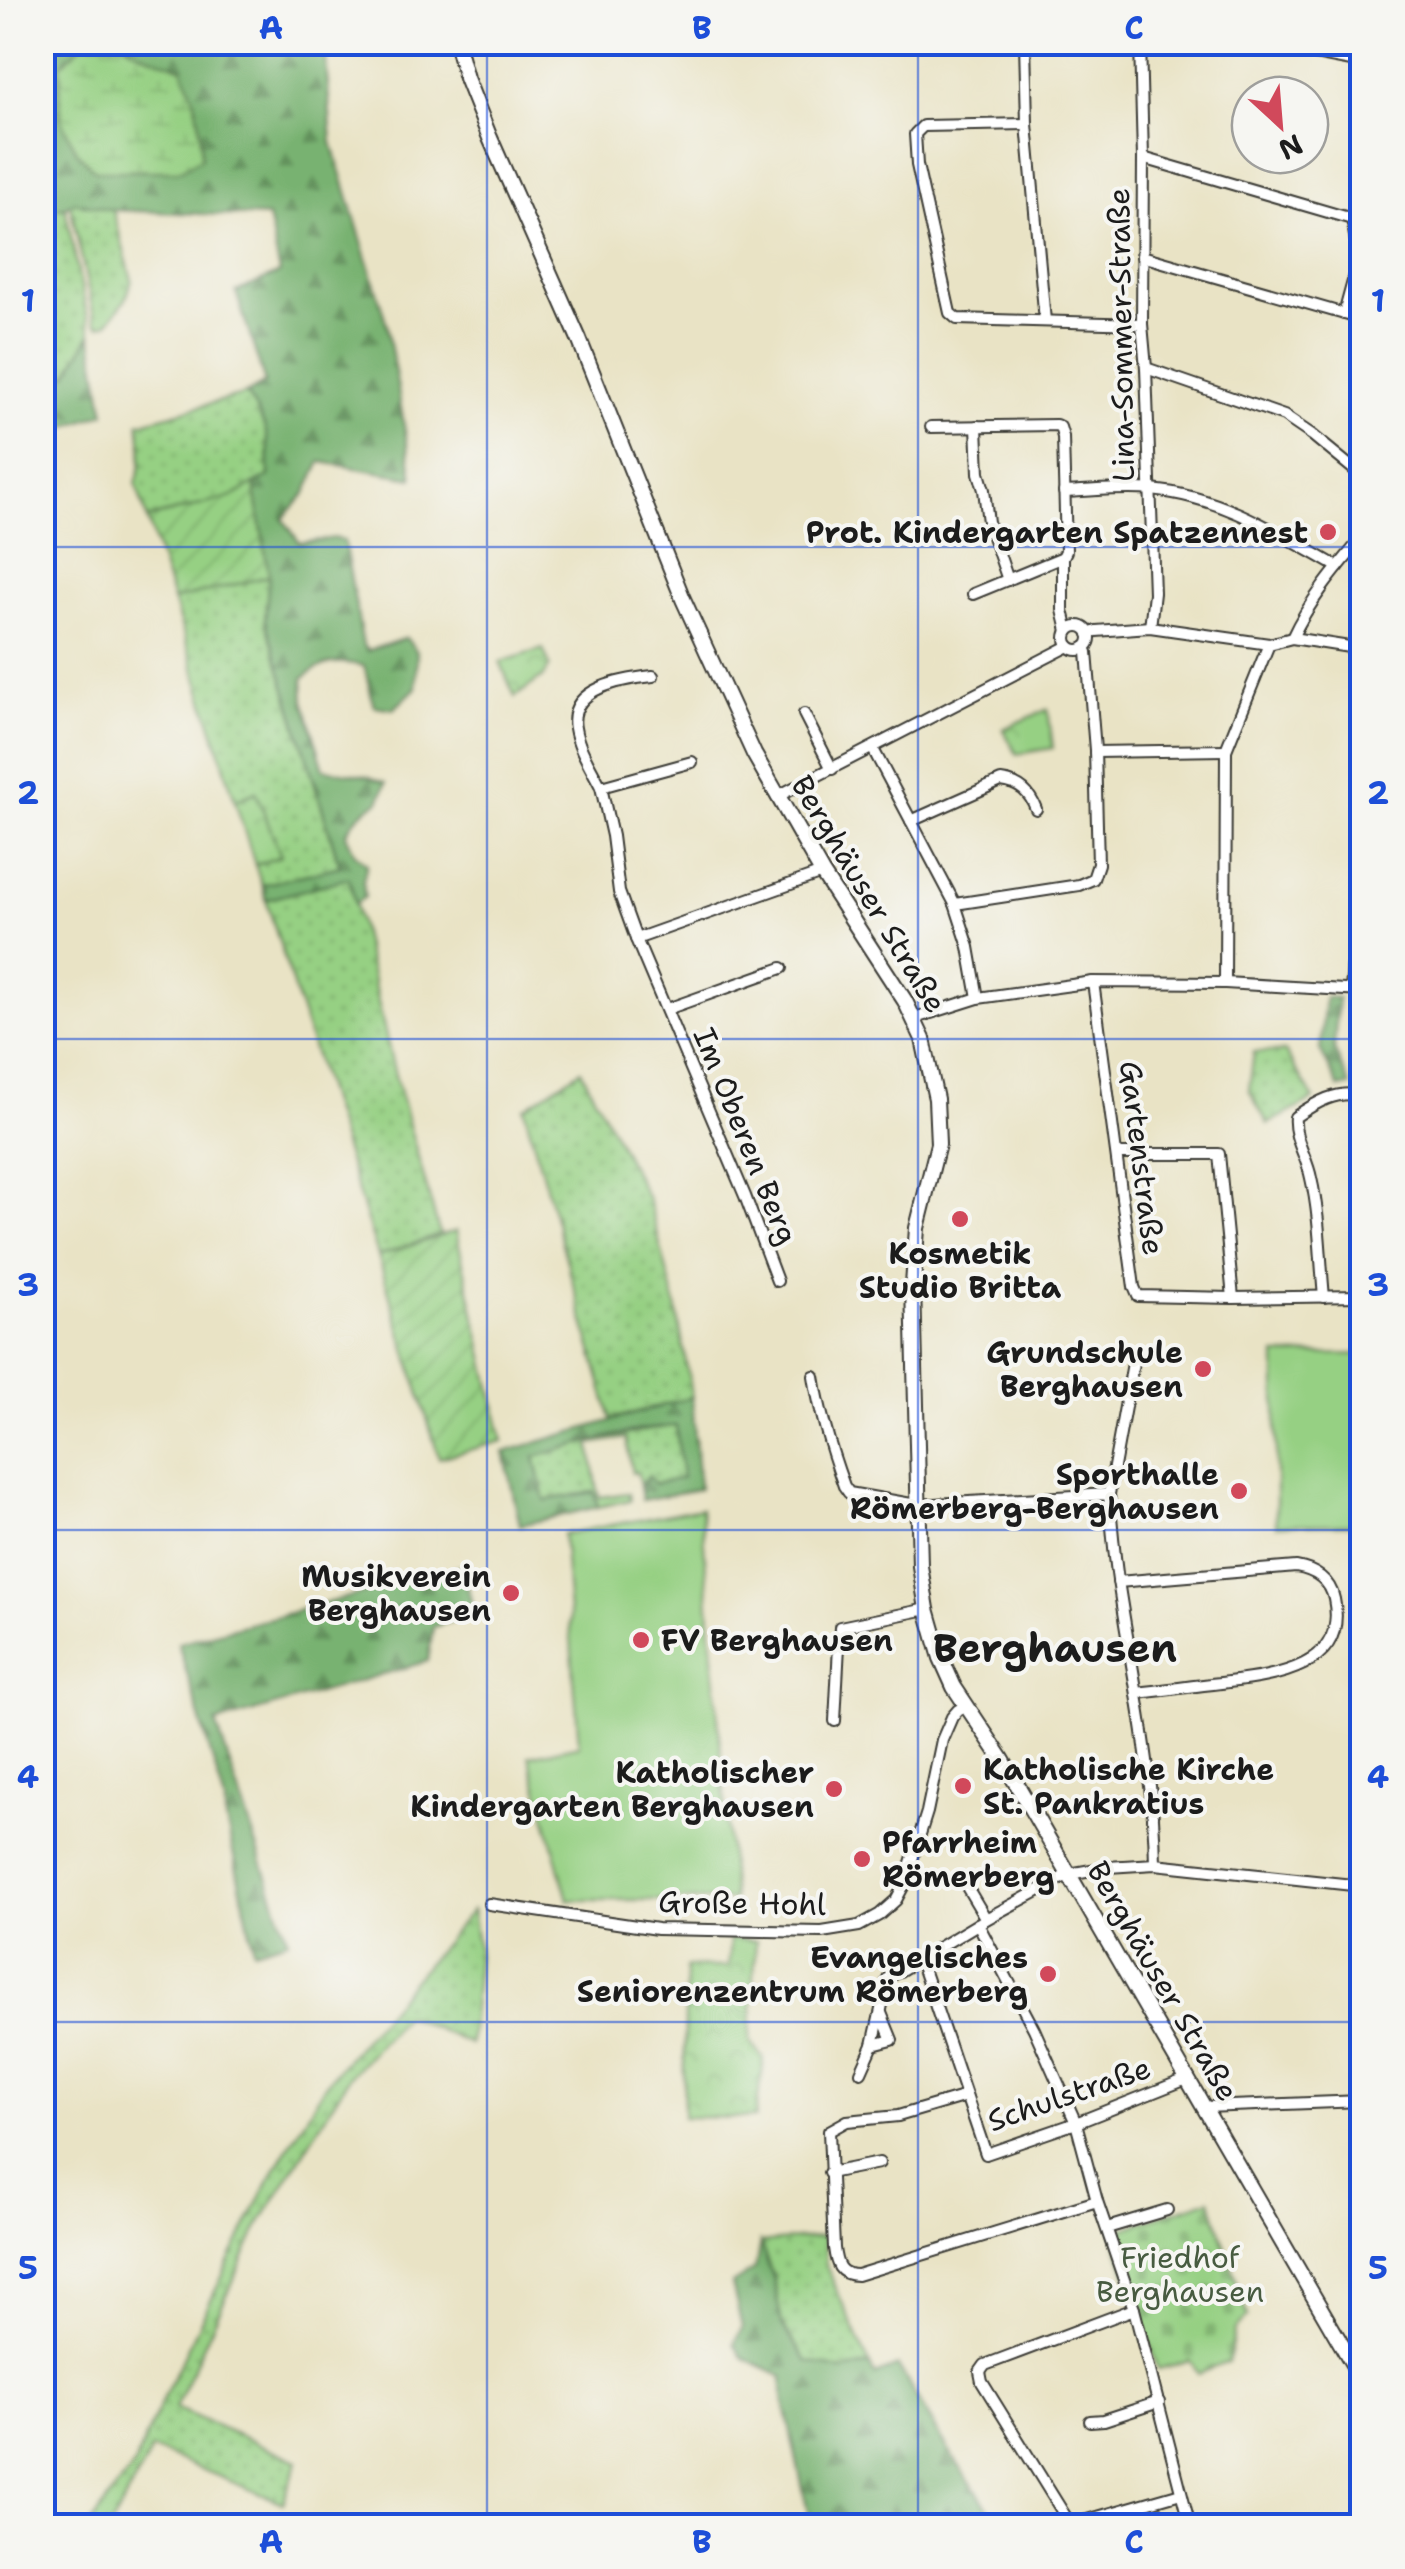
<svg xmlns="http://www.w3.org/2000/svg" width="1405" height="2569" font-family="'Shantell Sans',sans-serif">
<defs>
<pattern id="grass-dots" width="8" height="8" patternUnits="userSpaceOnUse" patternTransform="scale(2.5)"><rect width="8" height="8" fill="#96d083"/><path d="M2 2h.1M6 6h.1" fill="none" stroke="#81b271" stroke-width="1.8" stroke-linecap="round"/></pattern>
<pattern id="forest-firs" width="22" height="20" patternUnits="userSpaceOnUse" patternTransform="scale(2.5)"><rect width="22" height="20" fill="#78b271"/><path d="M5 1l3.5 6h-7zM16 11l3.5 6h-7z" fill="#62905c"/></pattern>
<pattern id="wetland-marsh" width="20" height="14" patternUnits="userSpaceOnUse" patternTransform="scale(2.5)"><rect width="20" height="14" fill="#96d083"/><path d="M1 5h8M5 5V1M11 12h8M15 12V8" fill="none" stroke="#81b271"/></pattern>
<pattern id="cemetery-stones" width="16" height="16" patternUnits="userSpaceOnUse" patternTransform="scale(2.5)"><rect width="16" height="16" fill="#96d083"/><path d="M2 7V4a2 2 0 0 1 4 0v3zM10 15v-3a2 2 0 0 1 4 0v3z" fill="#81b271"/></pattern>
<pattern id="park-crowns" width="20" height="18" patternUnits="userSpaceOnUse" patternTransform="scale(2.5)"><rect width="20" height="18" fill="#96d083"/><path d="M2 6a3 3 0 1 1 6 0M12 15a3 3 0 1 1 6 0" fill="none" stroke="#81b271"/></pattern>
<pattern id="garden-furrows" width="10" height="10" patternUnits="userSpaceOnUse" patternTransform="scale(2.5)"><rect width="10" height="10" fill="#96d083"/><path d="M-1 1l2-2M0 10L10 0M9 11l2-2" fill="none" stroke="#81b271"/></pattern>
</defs>
<rect width="100%" height="100%" fill="#f6f6f2"/>
<filter id="ink" filterUnits="userSpaceOnUse"><feTurbulence type="fractalNoise" baseFrequency=".01" numOctaves="2"/><feDisplacementMap in="SourceGraphic" scale="20" xChannelSelector="R" yChannelSelector="G"/><feConvolveMatrix kernelMatrix="1 2 1 2 8 2 1 2 1" color-interpolation-filters="sRGB"/></filter>
<filter id="wash" filterUnits="userSpaceOnUse"><feTurbulence type="fractalNoise" baseFrequency=".0048" numOctaves="4" result="noise"/><feDisplacementMap in="SourceGraphic" scale="40" xChannelSelector="R" yChannelSelector="G"/><feGaussianBlur stdDeviation="2.25" result="paint"/><feColorMatrix in="noise" values="0 0 0 0 0 0 0 0 0 0 0 0 0 0 0 0 0 1.4 0 .05"/><feComposite in="paint" operator="in"/></filter>
<g filter="url(#wash)">
<rect width="100%" height="100%" fill="#e9e3c5"/>
<g fill="url(#grass-dots)" stroke="#597650" stroke-width="2.5">
<polygon points="75,202 113,210 132,280 126,299 107,324 98,326 95,321 70,204"/>
<polygon points="65,207 91,334 68,374 43,385 43,211"/>
<path d="M 246,394 C 269,426 269,438 269,477 L 232,497 L 147,519 L 136,483 L 141,466 L 142,447 L 139,423 Z"/>
<polygon points="269,576 265,620 340,867 262,885 255,865 280,856 256,792 235,801 173,600"/>
<polygon points="349,877 395,1075 440,1235 378,1256 266,900"/>
<polygon points="1254,1052 1285,1052 1314,1099 1268,1124 1249,1090"/>
<polygon points="581,1070 648,1199 676,1305 692,1397 611,1419 524,1108"/>
<polygon points="676,1425 682,1479 654,1484 644,1481 640,1486 637,1472 632,1473 626,1438 590,1444 599,1497 629,1493 630,1500 598,1507 594,1492 545,1501 535,1457 591,1441"/>
<polygon points="472,1910 478,1950 470,2044 405,2015 349,2077 258,2227 175,2408 298,2461 283,2503 152,2449 111,2526 89,2526 134,2465 158,2409 268,2182 325,2085"/>
<polygon points="824,2236 826,2266 870,2365 842,2370 806,2361 782,2325 773,2277 760,2243"/>
</g>
<g fill="url(#forest-firs)" stroke="#4a6746" stroke-width="2.5">
<path d="M 43,43 L 325,43 L 332,142 L 387,325 L 413,478 L 321,462 L 306,493 L 283,519 L 300,543 L 335,538 L 344,541 L 363,645 L 367,651 L 406,638 L 417,652 L 416,688 L 394,709 L 374,706 L 364,666 C 337,660 325,661 303,678 L 304,701 L 324,769 L 367,776 L 386,783 L 379,802 C 363,810 354,818 346,834 L 355,854 L 367,864 L 363,881 L 365,897 L 355,904 L 349,878 L 266,900 L 262,885 L 340,866 L 265,620 L 269,576 L 254,484 L 269,476 C 269,438 269,426 246,394 L 265,383 L 236,292 L 280,273 L 268,217 L 113,210 L 75,202 L 65,207 L 43,211 Z"/>
<polygon points="91,334 105,413 43,435 43,385 68,374"/>
<polygon points="1325,997 1338,998 1334,1049 1350,1086 1339,1088 1320,1050"/>
<path d="M 692,1397 L 699,1489 L 642,1500 L 640,1486 L 649,1476 L 654,1484 L 682,1478 L 676,1426 C 628,1429 581,1443 535,1457 L 545,1500 L 594,1492 L 598,1507 L 520,1525 L 504,1452 Z"/>
<polygon points="463,1566 474,1614 433,1627 428,1661 216,1723 288,1940 254,1950 225,1815 225,1803 178,1643"/>
<polygon points="760,2243 773,2277 782,2325 806,2361 842,2370 870,2365 875,2375 898,2366 949,2451 1000,2526 838,2526 832,2517 809,2517 783,2397 783,2376 742,2357 734,2344 742,2328 732,2284 755,2269"/>
</g>
<path fill="url(#wetland-marsh)" stroke="#597650" stroke-width="2.5" d="M 124,42 C 138,55 164,60 182,68 C 197,101 202,123 201,158 L 179,171 L 95,171 L 76,151 L 60,116 L 60,66 L 84,43 Z"/>
<polygon fill="url(#cemetery-stones)" stroke="#597650" stroke-width="2.5" points="1210,2199 1248,2316 1235,2330 1228,2362 1198,2374 1191,2361 1158,2369 1113,2232"/>
<g fill="url(#park-crowns)" stroke="#597650" stroke-width="2.5">
<polygon points="543,649 550,666 544,676 515,697 500,662"/>
<polygon points="1048,709 1053,748 1017,754 1003,729"/>
<polygon points="256,792 281,856 255,865 235,801"/>
<polygon points="730,1939 756,1941 750,2041 764,2059 755,2118 683,2117 686,1967 728,1967"/>
</g>
<g fill="url(#garden-furrows)" stroke="#597650" stroke-width="2.5">
<polygon points="254,484 269,576 173,600 147,519 232,497"/>
<polygon points="456,1231 503,1441 439,1458 378,1256"/>
</g>
<g fill="#96d083" stroke="#597650" stroke-width="2.5">
<polygon points="1362,1354 1362,1524 1276,1525 1276,1355"/>
<polygon points="701,1508 733,1900 568,1900 529,1756 579,1745 563,1534"/>
</g>
</g>
<g filter="url(#ink)">
<g fill="none" stroke-linecap="round" stroke-linejoin="round">
<g stroke="#3b3a35" stroke-width="14">
<g id="street">
<polyline points="1025,42 1027,124 1045,321"/>
<polyline points="1140,42 1143,158 1142,324 1146,368 1154,593 1150,627"/>
<polyline points="1252,42 1362,63"/>
<polyline points="1027,124 923,126 915,134 917,165 950,313 957,319 1142,324"/>
<polyline points="1143,158 1352,219 1359,259 1344,314"/>
<polyline points="1352,219 1356,216 1362,198"/>
<polyline points="1142,256 1362,319"/>
<polyline points="1146,368 1284,416 1312,435 1362,476"/>
<polyline points="977,426 979,473 984,490 988,522 1008,580"/>
<polyline points="931,427 1056,425 1060,427 1063,437 1066,551 1063,557 1063,610 1068,631"/>
<path d="M 1064,492 C 1093,491 1123,487 1151,490 C 1221,496 1278,533 1338,567"/>
<polyline points="973,594 1063,557"/>
<circle cx="1078" cy="638" r="12"/>
<polyline points="1089,634 1096,631 1150,627 1269,644 1292,638 1362,649"/>
<path d="M 1292,638 C 1309,601 1336,569 1362,538"/>
<path d="M 653,676 C 625,679 567,687 575,728 C 578,748 592,769 601,787 L 692,762"/>
<polyline points="804,714 832,769"/>
<polyline points="873,749 955,904 1079,885 1093,879 1098,864 1095,750 1087,652 1084,648"/>
<polyline points="1095,752 1226,750"/>
<polyline points="601,787 612,836 619,892 636,939"/>
<polyline points="778,796 1069,646"/>
<path d="M 911,821 L 1001,781 C 1020,783 1030,793 1036,809"/>
<polyline points="955,904 969,947 978,998"/>
<polyline points="1093,982 1134,1287 1138,1296 1233,1298 1362,1296"/>
<polyline points="1225,983 1226,750 1269,644"/>
<polyline points="1351,990 1362,829"/>
<polyline points="667,1009 782,968"/>
<polyline points="915,1018 978,998 1093,982 1225,983 1362,991"/>
<polyline points="1117,1154 1219,1154 1233,1298"/>
<polyline points="777,1281 745,1196 636,939 822,873"/>
<path d="M 1324,1297 C 1320,1257 1320,1216 1311,1178 C 1307,1157 1293,1138 1295,1117 C 1315,1103 1338,1089 1362,1096"/>
<path d="M 814,1376 C 820,1415 831,1450 844,1486 L 849,1493 L 917,1505 L 1109,1494 C 1112,1525 1114,1556 1119,1587 C 1133,1678 1154,1771 1155,1864"/>
<polyline points="1109,1494 1133,1363"/>
<path d="M 1118,1582 L 1296,1567 C 1315,1570 1330,1580 1334,1599 C 1349,1670 1269,1677 1221,1683 C 1193,1686 1165,1690 1137,1693"/>
<polyline points="835,1721 840,1627 927,1609"/>
<polyline points="961,1877 986,1919"/>
<polyline points="489,1904 657,1929 822,1932 859,1926 879,1915 896,1900 904,1885 927,1812 942,1740 952,1717 958,1710 967,1705"/>
<polyline points="978,1924 1034,2029 1076,2123 1097,2201 1134,2309 1190,2526"/>
<polyline points="920,1960 986,2154 1076,2123 1189,2078"/>
<polyline points="873,2045 892,2040 881,2013"/>
<polyline points="861,2072 873,2045 888,1978 986,1919 1069,1874 1108,1867 1155,1864 1362,1886"/>
<path d="M 966,2096 L 898,2116 L 847,2121 L 829,2131 L 834,2248 C 836,2264 839,2275 857,2275 L 1097,2201"/>
<polyline points="1205,2107 1362,2101"/>
<polyline points="829,2173 879,2163"/>
<polyline points="1107,2228 1167,2210"/>
<polyline points="1134,2309 985,2365 980,2372 982,2382 1067,2519 1080,2522 1181,2493"/>
<polyline points="1090,2421 1104,2420 1159,2402"/>
</g>
</g>
<g stroke="#3b3a35" stroke-width="18">
<polyline id="secondary" points="456,42 466,78 490,138 579,339 683,599 754,754 822,873 905,1001 923,1039 936,1099 938,1144 917,1228 913,1285 920,1566 927,1609 941,1658 954,1687 1002,1759 1358,2373 1362,2375"/>
</g>
<use href="#street" stroke="#fff" stroke-width="10"/>
<use href="#secondary" stroke="#fff" stroke-width="14"/>
</g>
</g>
<path fill="none" stroke="#1d4ed8" stroke-width="2.5" stroke-opacity="0.55" d="M 487,42 L 487,2526M 918,42 L 918,2526M 42,547 L 1362,547M 42,1039 L 1362,1039M 42,1530 L 1362,1530M 42,2022 L 1362,2022"/>
<g fill="#d1495b" stroke="#f6f6f2" stroke-width="4">
<circle cx="1328" cy="532" r="10"/>
<circle cx="960" cy="1219" r="10"/>
<circle cx="1203" cy="1369" r="10"/>
<circle cx="1239" cy="1491" r="10"/>
<circle cx="511" cy="1593" r="10"/>
<circle cx="641" cy="1640" r="10"/>
<circle cx="963" cy="1786" r="10"/>
<circle cx="834" cy="1789" r="10"/>
<circle cx="862" cy="1859" r="10"/>
<circle cx="1048" cy="1974" r="10"/>
</g>
<g text-anchor="middle" dominant-baseline="central" stroke-width="8" stroke-linejoin="round" paint-order="stroke">
<g font-size="30" fill="#1c1c1c" stroke="#f6f6f2">
<text transform="translate(1121 335) rotate(-91)">Lina-Sommer-Straße</text>
<text transform="translate(869 894) rotate(59)">Berghäuser Straße</text>
<text transform="translate(746 1136) rotate(68)">Im Oberen Berg</text>
<text transform="translate(1142 1158) rotate(83)">Gartenstraße</text>
<text transform="translate(742 1903) rotate(1)">Große Hohl</text>
<text transform="translate(1163 1981) rotate(60)">Berghäuser Straße</text>
<text transform="translate(1069 2094) rotate(-19)">Schulstraße</text>
</g>
<g font-size="30" font-weight="bold" fill="#1c1c1c" stroke="#f6f6f2" text-anchor="end">
<text x="1308" y="532">Prot. Kindergarten Spatzennest</text>
<text x="960" y="1253" text-anchor="middle">Kosmetik<tspan x="960" dy="34">Studio Britta</tspan></text>
<text x="1183" y="1352">Grundschule<tspan x="1183" dy="34">Berghausen</tspan></text>
<text x="1219" y="1474">Sporthalle<tspan x="1219" dy="34">Römerberg-Berghausen</tspan></text>
<text x="491" y="1576">Musikverein<tspan x="491" dy="34">Berghausen</tspan></text>
<text x="661" y="1640" text-anchor="start">FV Berghausen</text>
<text x="983" y="1769" text-anchor="start">Katholische Kirche<tspan x="983" dy="34">St. Pankratius</tspan></text>
<text x="814" y="1772">Katholischer<tspan x="814" dy="34">Kindergarten Berghausen</tspan></text>
<text x="882" y="1842" text-anchor="start">Pfarrheim<tspan x="882" dy="34">Römerberg</tspan></text>
<text x="1028" y="1957">Evangelisches<tspan x="1028" dy="34">Seniorenzentrum Römerberg</tspan></text>
</g>
<g font-size="30" fill="#475b40" stroke="#f6f6f2">
<text x="1180" y="2257">Friedhof<tspan x="1180" dy="34">Berghausen</tspan></text>
</g>
<g font-size="40" font-weight="bold" fill="#1c1c1c" stroke="#f6f6f2">
<text x="1055" y="1648">Berghausen</text>
</g>
</g>
<rect width="1405" height="2569" fill="none" stroke="#f6f6f2" stroke-width="110"/>
<g transform="translate(1280 125) rotate(154)"><circle r="48" fill="#f6f6f2" stroke="#9f9f9c" stroke-width="2.5"/>
<path d="M0-8L18 38L0 25L-18 38Z" fill="#d1495b"/>
<text y="-15" font-size="28" font-weight="bold" text-anchor="middle" fill="#1c1c1c">N</text>
</g>
<rect x="55" y="55" width="1295" height="2459" fill="none" stroke="#1d4ed8" stroke-width="4"/>
<g font-size="32" text-anchor="middle" font-weight="bold" fill="#1d4ed8">
<text x="271" y="39">A</text>
<text x="702" y="39">B</text>
<text x="1134" y="39">C</text>
<text x="28" y="312">1</text>
<text x="1378" y="312">1</text>
<text x="28" y="804">2</text>
<text x="1378" y="804">2</text>
<text x="28" y="1296">3</text>
<text x="1378" y="1296">3</text>
<text x="28" y="1788">4</text>
<text x="1378" y="1788">4</text>
<text x="28" y="2279">5</text>
<text x="1378" y="2279">5</text>
<text x="271" y="2553">A</text>
<text x="702" y="2553">B</text>
<text x="1134" y="2553">C</text>
</g>
</svg>
